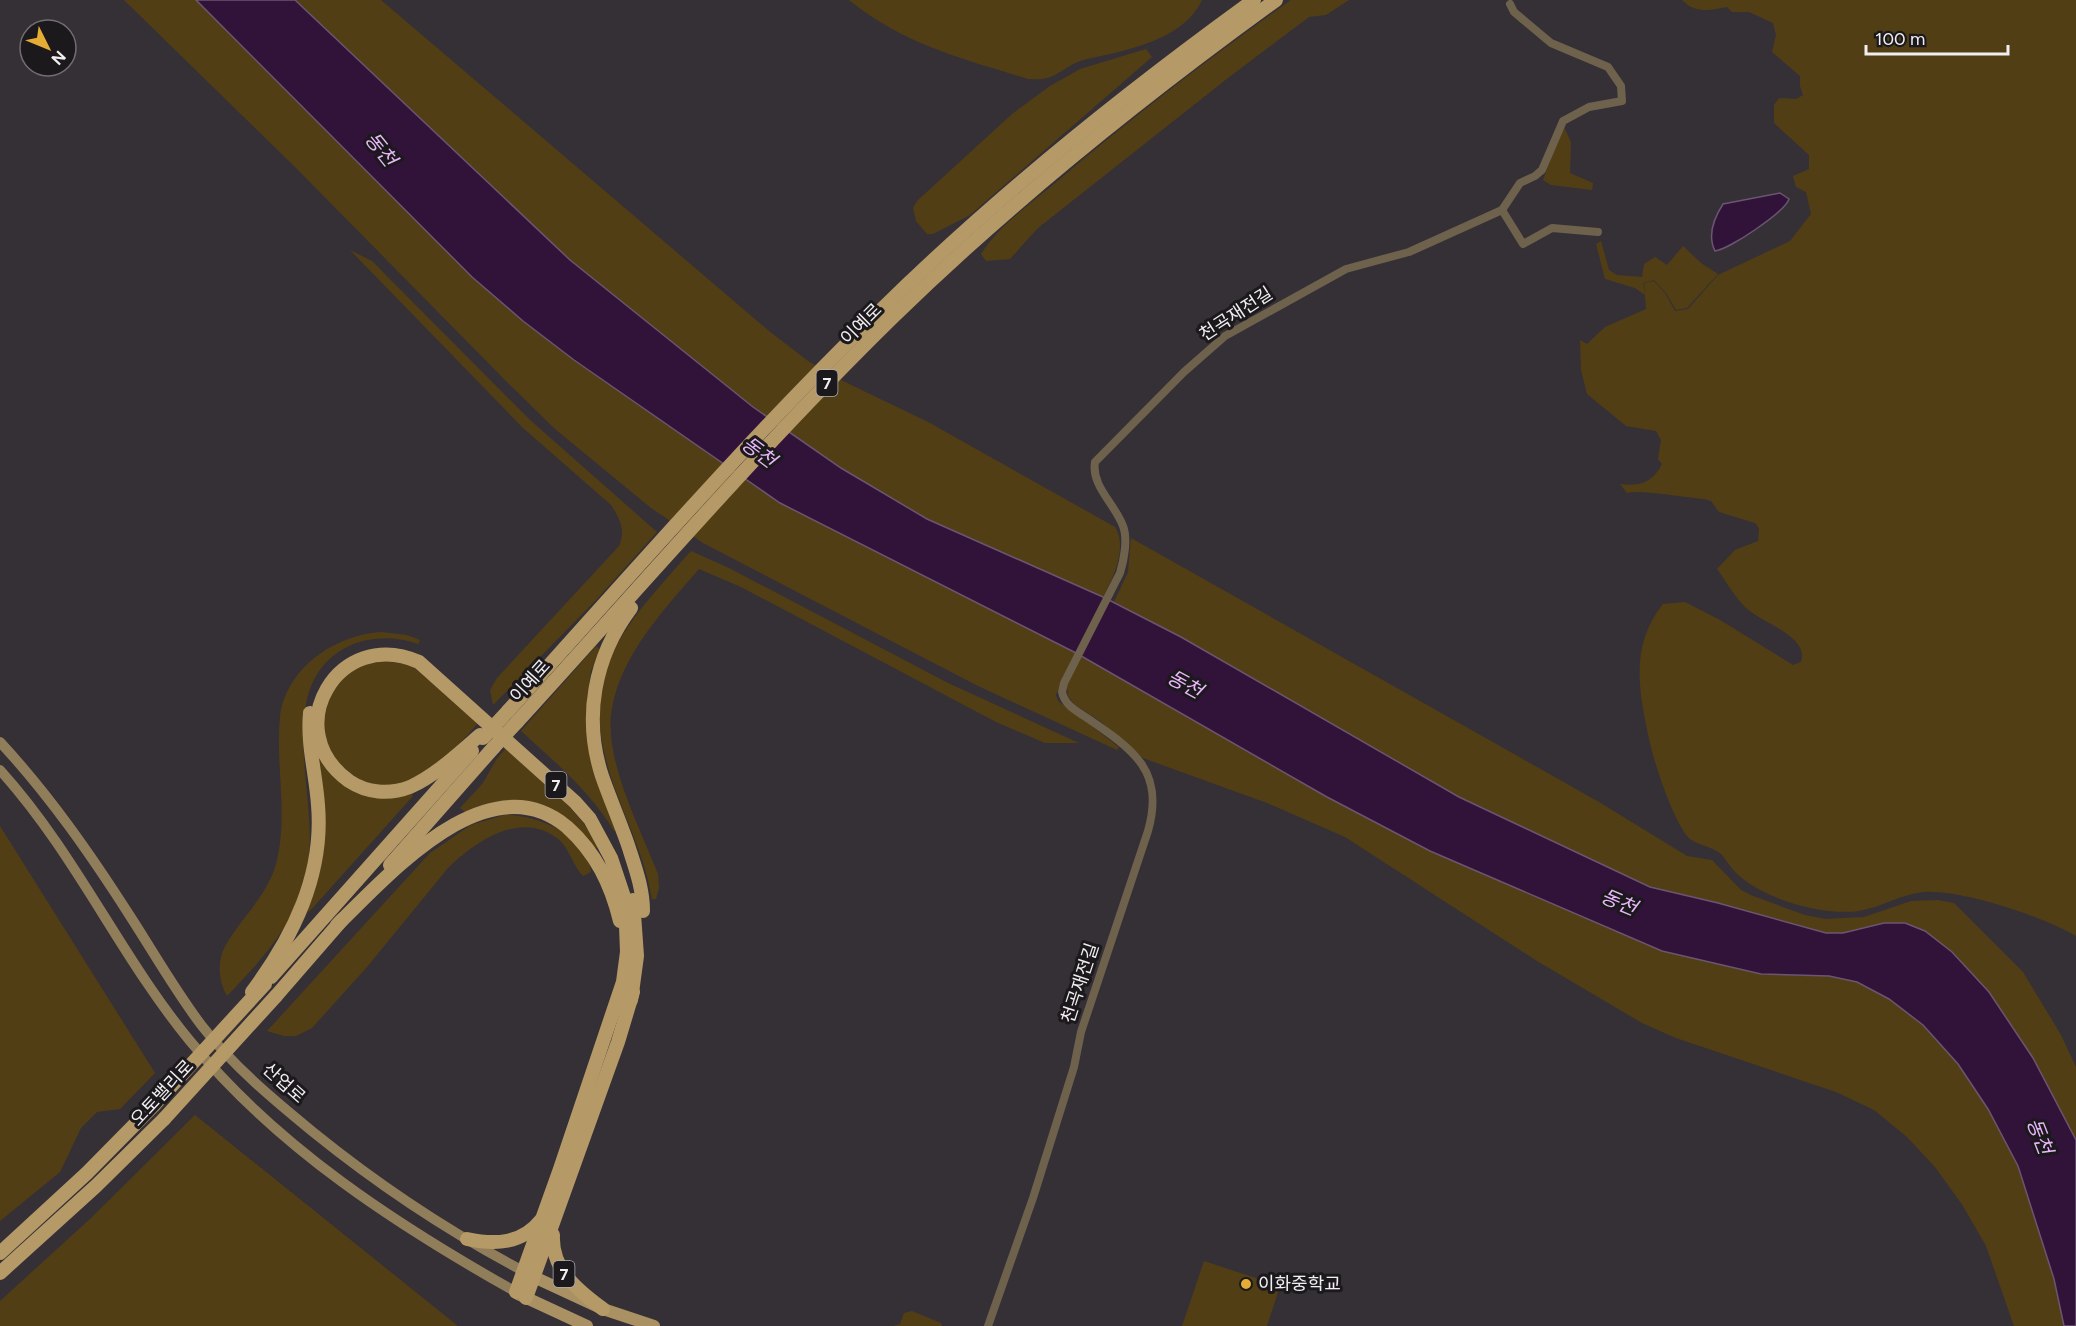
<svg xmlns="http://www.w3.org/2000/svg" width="2076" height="1326" font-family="Figtree,'Noto Sans KR',sans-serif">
<rect width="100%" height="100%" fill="#353036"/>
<g fill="#523e15">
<polygon points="124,0 196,0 472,277 523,321 574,360 780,503 1076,653 1327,797 1430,851 1539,897 1761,974 1829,976 1857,982 1889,999 1923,1025 1959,1065 1988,1109 2018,1166 2054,1279 2064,1326 2014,1326 1986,1246 1963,1206 1935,1167 1907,1137 1874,1110 1836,1092 1676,1038 1642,1023 1537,961 1345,837 1267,803 1143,758 1100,721 1075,705 1068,696 1067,687 1062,681 1056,695 1058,701 1119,747 1117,750 978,686 703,543 651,508 555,429 508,383 294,166"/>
<path d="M 295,0 L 381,0 L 769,331 L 808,361 L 843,381 L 928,422 L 1115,527 C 1128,547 1113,578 1103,597 L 927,519 L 841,468 L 753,407 L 570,260 Z"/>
<path d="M 849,0 L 1202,0 C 1184,40 1125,51 1087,59 C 1061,65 1060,82 1028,79 C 961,58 905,45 849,0 Z"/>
<path d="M 1291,0 L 1349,0 L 1326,15 L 1309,17 L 1228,78 L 1038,228 L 1010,259 L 986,261 L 981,254 C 1000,224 1033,202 1060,179 C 1134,116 1211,57 1291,0 Z"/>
<path d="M 1682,0 L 2076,0 L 2076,936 C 2045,917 1960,889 1924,892 C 1901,894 1882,907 1859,911 C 1822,916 1763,899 1736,873 C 1731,868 1727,861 1722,855 C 1712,845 1695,846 1687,836 C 1671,815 1653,760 1648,734 C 1638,687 1631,644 1663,604 L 1685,602 L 1720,620 L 1793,665 L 1801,662 C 1810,636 1761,623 1745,607 C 1734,596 1726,581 1717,569 L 1735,550 L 1758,541 L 1759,528 L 1755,523 L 1719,512 L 1711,501 L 1704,499 C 1689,498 1637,489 1627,493 L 1620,484 C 1640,487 1653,482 1662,464 L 1658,459 L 1661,440 L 1656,431 L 1626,426 L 1587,394 L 1581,370 L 1580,340 L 1587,344 L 1605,327 L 1646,309 L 1644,283 L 1654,281 L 1665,293 L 1675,311 L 1688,309 L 1718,275 L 1790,241 L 1811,214 L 1806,192 L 1796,187 L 1793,176 L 1809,169 L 1809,155 L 1774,123 L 1774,105 L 1779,98 L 1796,99 L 1803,95 L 1800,86 L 1800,76 L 1772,52 L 1776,35 L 1773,23 L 1749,12 L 1732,12 L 1727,7 C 1710,10 1695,14 1682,0 Z"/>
<polygon points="1146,49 1152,57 970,215 933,234 927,234 916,221 913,208 917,201 1012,114 1050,86 1080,69"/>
<polygon points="1564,127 1571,142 1570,173 1593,183 1592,190 1551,185 1543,180 1561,130"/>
<polygon points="1601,241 1609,270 1617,275 1642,277 1644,264 1655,257 1667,265 1683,246 1701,263 1718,274 1687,308 1676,310 1666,293 1654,280 1643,283 1645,295 1635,288 1605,279 1596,244"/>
<path d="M 350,250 L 372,261 L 529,419 L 657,532 L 597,599 L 493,705 L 490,690 L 497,678 L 619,546 C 626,530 620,519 611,505 L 523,428 Z"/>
<polygon points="1131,538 1599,802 1687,856 1712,860 1741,890 1753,896 1805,915 1826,919 1864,917 1911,901 1938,900 1954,903 2023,972 2061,1035 2076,1067 2076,1140 2033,1058 1989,992 1905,923 1884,923 1843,933 1826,933 1718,903 1650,887 1459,797 1181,637 1114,602 1128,572"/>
<path d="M 691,551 L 729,568 L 948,683 L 1079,743 L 1045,743 L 996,722 L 741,587 L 699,569 C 659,615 601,676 612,744 C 618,786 642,834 658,874 L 659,888 L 656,899 L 652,899 C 646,862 630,829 617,794 C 573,678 617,634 691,551 Z"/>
<path d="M 381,632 L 407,635 L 420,640 L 418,644 C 395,636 370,636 347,647 C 268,687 324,805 306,876 C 294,926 262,959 227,996 C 219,981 218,969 222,953 C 236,921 266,900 276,864 C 289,813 275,767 280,717 C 286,668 335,635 381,632 Z"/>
<path d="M 596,646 L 600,649 L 591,671 L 587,698 L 587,723 L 617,829 L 614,831 C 590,791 555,762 521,731 Z"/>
<path d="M 373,659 L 417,666 L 479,722 C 458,746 436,770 405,782 C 364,799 316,756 323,713 C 324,708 329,701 331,696 C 334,690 336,680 341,676 C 349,669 363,664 373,659 Z"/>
<path d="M 506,748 C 541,779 575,807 600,846 L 594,849 L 546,810 L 466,813 L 460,808 L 483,783 L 496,760 Z"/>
<path d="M 319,761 L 322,761 C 347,797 370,802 410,792 L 413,796 L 309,912 L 307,911 C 328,861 329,814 319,761 Z"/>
<path d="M 504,815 C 536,814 587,835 591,872 L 583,876 C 572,865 570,848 557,838 C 520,810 475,842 448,868 L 367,967 L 312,1028 L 296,1036 L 284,1036 L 267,1031 L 430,853 L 471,825 Z"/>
<polygon points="0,826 155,1073 120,1109 97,1112 81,1128 60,1172 0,1221"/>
<polygon points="195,1115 458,1326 0,1326 0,1301 91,1218"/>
<polygon points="1204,1261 1280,1286 1267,1326 1182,1326"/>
<polygon points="912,1311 941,1323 942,1326 893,1326 900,1324 904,1313"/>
</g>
<g fill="#31133a" stroke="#6b5571" stroke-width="1.5">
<polygon points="196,0 295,0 570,260 753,407 841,468 927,519 1103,597 1181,637 1459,797 1512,822 1650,887 1718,903 1826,933 1843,933 1884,923 1905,923 1925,931 1952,952 1989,992 2033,1058 2076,1140 2076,1326 2064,1326 2054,1279 2018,1166 1988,1109 1958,1064 1923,1025 1889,999 1857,982 1829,976 1761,974 1662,951 1430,851 1327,797 1076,653 780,503 574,360 523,321 472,277"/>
<path d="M 1780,193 L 1789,199 C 1785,212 1728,250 1715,251 C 1707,235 1714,218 1723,204 Z"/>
</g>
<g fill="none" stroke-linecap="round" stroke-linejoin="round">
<g stroke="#6e624d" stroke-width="8">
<polyline points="1502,210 1523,244 1552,228 1598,232"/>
<path d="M 988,1326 L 1033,1198 L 1074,1067 L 1081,1032 L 1148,831 C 1165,771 1134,750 1087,718 C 1077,711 1065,706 1062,692 L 1064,683 L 1120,573 C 1124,560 1128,539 1123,526 C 1115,504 1091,486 1095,462 L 1184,372 L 1225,336 L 1346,269 L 1409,252 L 1502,210 L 1520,183 L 1535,176 L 1542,170 L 1563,121 L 1589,107 L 1622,101 L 1621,86 L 1608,67 L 1551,43 L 1514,12 L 1510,4"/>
</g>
<g stroke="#907d5a" stroke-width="10">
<path d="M 0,742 C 50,796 91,855 130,916 C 154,953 176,992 202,1026 C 234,1067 274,1100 313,1132 C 381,1187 452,1234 529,1274"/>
<path d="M 0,770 C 76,854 120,956 190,1041 C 278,1148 397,1225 516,1292"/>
</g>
<g stroke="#a99164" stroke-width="12">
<polyline points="534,1277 603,1309 654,1326"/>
<polyline points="518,1294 587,1326"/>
</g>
<g stroke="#b59a68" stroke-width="14">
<path d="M 631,608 C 594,657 583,718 602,776 C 610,799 620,822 628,845 C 635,867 643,888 643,911"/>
<path d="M 508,711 C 631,575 751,436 883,308 C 998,195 1124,94 1254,0"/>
<path d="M 517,722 C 642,585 762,445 894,316 C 1013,200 1142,97 1276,0"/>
<path d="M 480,735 C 458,754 436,775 410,787 C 389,795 367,793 349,781 C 278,730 338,626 419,662 L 575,802 L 590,819 L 611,858 L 625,900 L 627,952 L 623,982 L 560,1169 L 516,1292"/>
<polyline points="390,865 494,747"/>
<path d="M 337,925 C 390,874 488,761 567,827 C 596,853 611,884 620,921"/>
<polyline points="271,977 472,751"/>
<path d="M 252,992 C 293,937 324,875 318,805 C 316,774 307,745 310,713"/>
<polyline points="276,996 342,920"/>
<polyline points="631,1000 637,956 633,900"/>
<path d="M 553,1235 C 551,1269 577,1290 603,1309"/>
<path d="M 467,1239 C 495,1245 522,1244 541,1220"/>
<polyline points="0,1253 87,1173 154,1105"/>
<polyline points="0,1273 96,1186 164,1119"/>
<polyline points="526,1298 618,1042 633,992"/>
</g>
<g stroke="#b59a68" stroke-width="14">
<polyline points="483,738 508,711"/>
<polyline points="494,747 517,722"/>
<polyline points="154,1105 265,984"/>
<polyline points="164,1119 276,996"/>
</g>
</g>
<circle fill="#e5ad35" stroke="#1b191c" stroke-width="2" cx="1246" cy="1284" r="6"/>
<g text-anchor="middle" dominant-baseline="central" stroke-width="6" stroke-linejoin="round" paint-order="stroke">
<g fill="#1b191c" stroke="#b1aeb2" stroke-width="1.5">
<rect x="816.5" y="370" width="21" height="26" rx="4.5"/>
<rect x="545.5" y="772" width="21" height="26" rx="4.5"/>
<rect x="553.5" y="1261" width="21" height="26" rx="4.5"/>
</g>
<g font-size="16" font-weight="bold" fill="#f1eef2">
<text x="827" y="383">7</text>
<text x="556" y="785">7</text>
<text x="564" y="1274">7</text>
</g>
<g font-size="18" fill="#f1eef2" stroke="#1b191c">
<text transform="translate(1236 314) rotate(-33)">천곡재전길</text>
<text transform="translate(861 324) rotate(-45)">이예로</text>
<text transform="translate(530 681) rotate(-48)">이예로</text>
<text transform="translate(1080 983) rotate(-72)">천곡재전길</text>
<text transform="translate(284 1083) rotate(42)">산업로</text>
<text transform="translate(162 1093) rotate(-47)">오토밸리로</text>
</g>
<g font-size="18" fill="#f1eef2" stroke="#1b191c" text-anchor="start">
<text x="1258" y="1284">이화중학교</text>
</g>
<g font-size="20" font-style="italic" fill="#e9b6fb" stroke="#1b191c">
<text transform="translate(381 149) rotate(51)">동천</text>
<text transform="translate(759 452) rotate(37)">동천</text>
<text transform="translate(1185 684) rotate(29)">동천</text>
<text transform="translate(1619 902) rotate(23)">동천</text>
<text transform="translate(2040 1136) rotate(69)">동천</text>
</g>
</g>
<g transform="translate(48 48) rotate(133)"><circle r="28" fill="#1b191c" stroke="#716e72" stroke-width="1.5"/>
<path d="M0-4.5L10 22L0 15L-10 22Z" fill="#e5ad35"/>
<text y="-9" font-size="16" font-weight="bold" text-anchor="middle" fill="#f1eef2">N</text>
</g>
<path d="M1866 45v9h142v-9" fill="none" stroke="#f1eef2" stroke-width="3"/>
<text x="1875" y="45" font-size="18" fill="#f1eef2" stroke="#1b191c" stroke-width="4.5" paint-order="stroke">100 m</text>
</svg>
